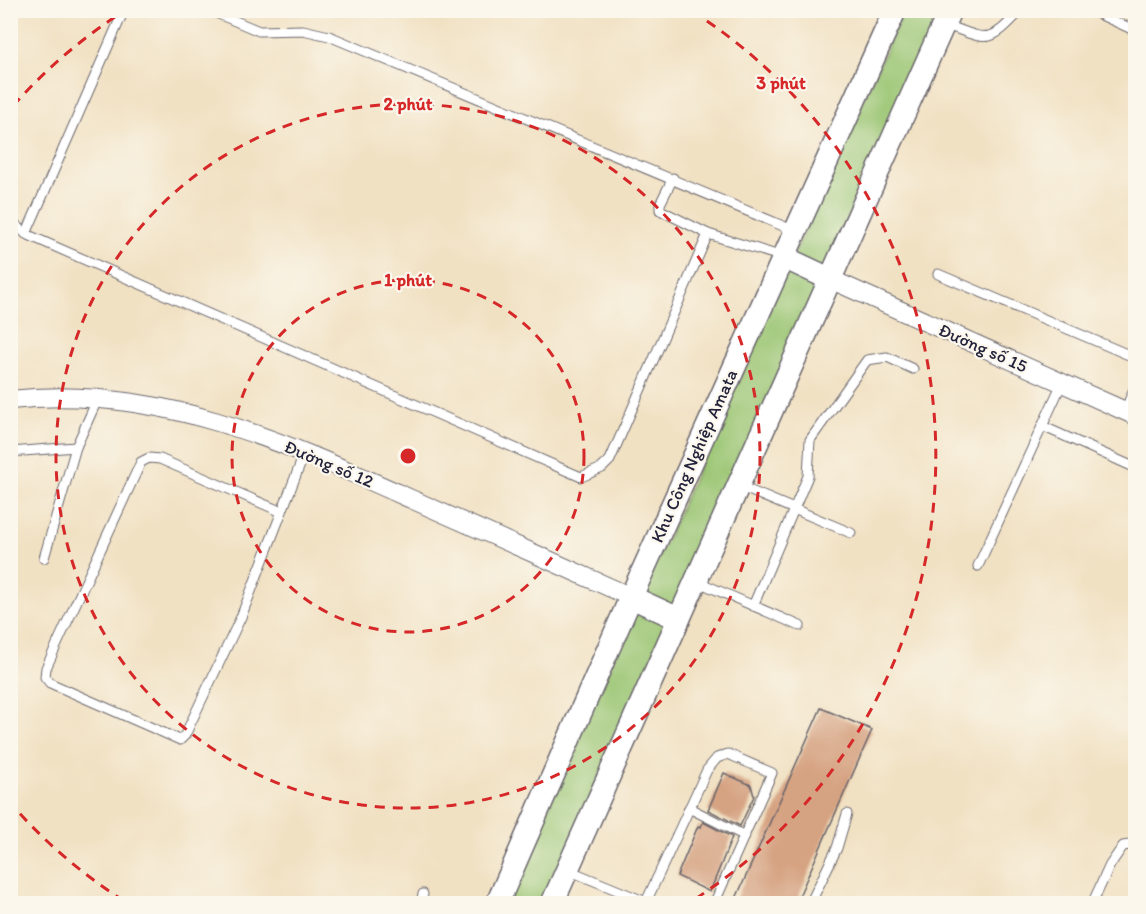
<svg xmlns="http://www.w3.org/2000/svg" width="1146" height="914" font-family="Itim,sans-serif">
<rect width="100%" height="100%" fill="#fbf7ec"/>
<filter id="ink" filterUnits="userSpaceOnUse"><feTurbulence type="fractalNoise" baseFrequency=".0167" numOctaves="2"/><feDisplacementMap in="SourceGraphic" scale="12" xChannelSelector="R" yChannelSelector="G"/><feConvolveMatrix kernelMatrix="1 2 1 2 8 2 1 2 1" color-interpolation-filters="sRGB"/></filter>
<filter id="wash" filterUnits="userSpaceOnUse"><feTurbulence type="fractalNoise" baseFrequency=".008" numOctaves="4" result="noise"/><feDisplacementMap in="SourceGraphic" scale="24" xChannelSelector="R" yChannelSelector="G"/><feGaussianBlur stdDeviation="1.35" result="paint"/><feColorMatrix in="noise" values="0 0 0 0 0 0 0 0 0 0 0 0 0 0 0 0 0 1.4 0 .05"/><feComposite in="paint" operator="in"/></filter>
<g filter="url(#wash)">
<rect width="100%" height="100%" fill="#f1e1c3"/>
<g fill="#9ac572" stroke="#5e7456" stroke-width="1.5">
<polygon points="903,11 941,11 824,271 793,256"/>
<polygon points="789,265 821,280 674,611 641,596"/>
<polygon points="637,604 670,620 543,903 506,904"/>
</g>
<g id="blocks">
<g fill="#d6a382">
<polygon points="821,708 872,730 796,903 734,903"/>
<polygon points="724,773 751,785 754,796 740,826 708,810"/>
<polygon points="703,822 732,837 710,892 677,876 698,826 701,827"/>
</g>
</g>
</g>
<g filter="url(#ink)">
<use href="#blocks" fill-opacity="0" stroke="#6a656b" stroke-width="1.5"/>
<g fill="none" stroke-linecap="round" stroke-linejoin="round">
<g stroke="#6a656b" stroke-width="11">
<g id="service">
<polyline points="124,10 26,234 581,477 602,468 610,460 708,234 783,257"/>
<polyline points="209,10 259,31 303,30 329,36 795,231"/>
<polyline points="1090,10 1136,31"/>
<path d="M 944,24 C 988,40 988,46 1021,10"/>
<polyline points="673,178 660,204 660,210 708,234"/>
<polyline points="10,212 14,223 26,234"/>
<polyline points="938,274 1136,358"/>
<polyline points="1125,411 1136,384"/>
<polyline points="1042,426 1136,468"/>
<polyline points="10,452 76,447 98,398"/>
<polyline points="739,486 851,533"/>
<polyline points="282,512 160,459 149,458 141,462 46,668 45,677 50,683 180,740 185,735 241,617 305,452"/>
<polyline points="44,558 76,447"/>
<polyline points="978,566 1062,383"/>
<polyline points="696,581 800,626"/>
<polyline points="753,606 808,476 810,440 867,360 887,357 913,369"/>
<polyline points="689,808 745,836"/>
<polyline points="568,870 646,902 707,770 717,758 728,754 772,773 714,904"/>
<polyline points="421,904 423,894"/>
<polyline points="810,904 837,848 847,814"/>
<polyline points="1092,904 1110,865 1123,846 1136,844"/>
</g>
</g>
<g stroke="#6a656b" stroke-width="20">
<g id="minor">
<polyline points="830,279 1136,416"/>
<path d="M 10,400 C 156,384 282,441 411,499 C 484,531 558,564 631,597"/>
</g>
</g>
<g stroke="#6a656b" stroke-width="25">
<g id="tertiary">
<polyline points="783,257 830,279"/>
<polyline points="631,597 679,619"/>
<polyline points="497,904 631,597 895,10"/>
<polyline points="552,904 950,10"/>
</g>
</g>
<use href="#service" stroke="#fff" stroke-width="9"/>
<use href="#minor" stroke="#fff" stroke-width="18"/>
<use href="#tertiary" stroke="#fff" stroke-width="22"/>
</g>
</g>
<g fill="none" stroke="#d62828" stroke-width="3" stroke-dasharray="10 8">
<circle cx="408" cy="456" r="176"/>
<circle cx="408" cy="456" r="352"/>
<path d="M124 901A528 528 0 0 1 13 806M13 106A528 528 0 0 1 124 11M692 11A528 528 0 0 1 692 901"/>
</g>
<g text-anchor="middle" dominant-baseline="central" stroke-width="4.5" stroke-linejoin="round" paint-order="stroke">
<g font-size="18" fill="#22223b" stroke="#fbf7ec">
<text transform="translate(983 348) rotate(24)">Đường số 15</text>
<text transform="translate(694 456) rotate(-66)">Khu Công Nghiệp Amata</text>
<text transform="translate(329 464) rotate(23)">Đường số 12</text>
</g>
</g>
<circle cx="408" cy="456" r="9" fill="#d62828" stroke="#fbf7ec" stroke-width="3"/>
<g font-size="18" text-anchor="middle" font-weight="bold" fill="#d62828" stroke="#fbf7ec" stroke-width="4.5" stroke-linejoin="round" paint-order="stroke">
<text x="781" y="89">3 phút</text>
<text x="408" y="110">2 phút</text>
<text x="408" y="286">1 phút</text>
</g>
<rect width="1146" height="914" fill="none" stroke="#fbf7ec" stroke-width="36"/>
</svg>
